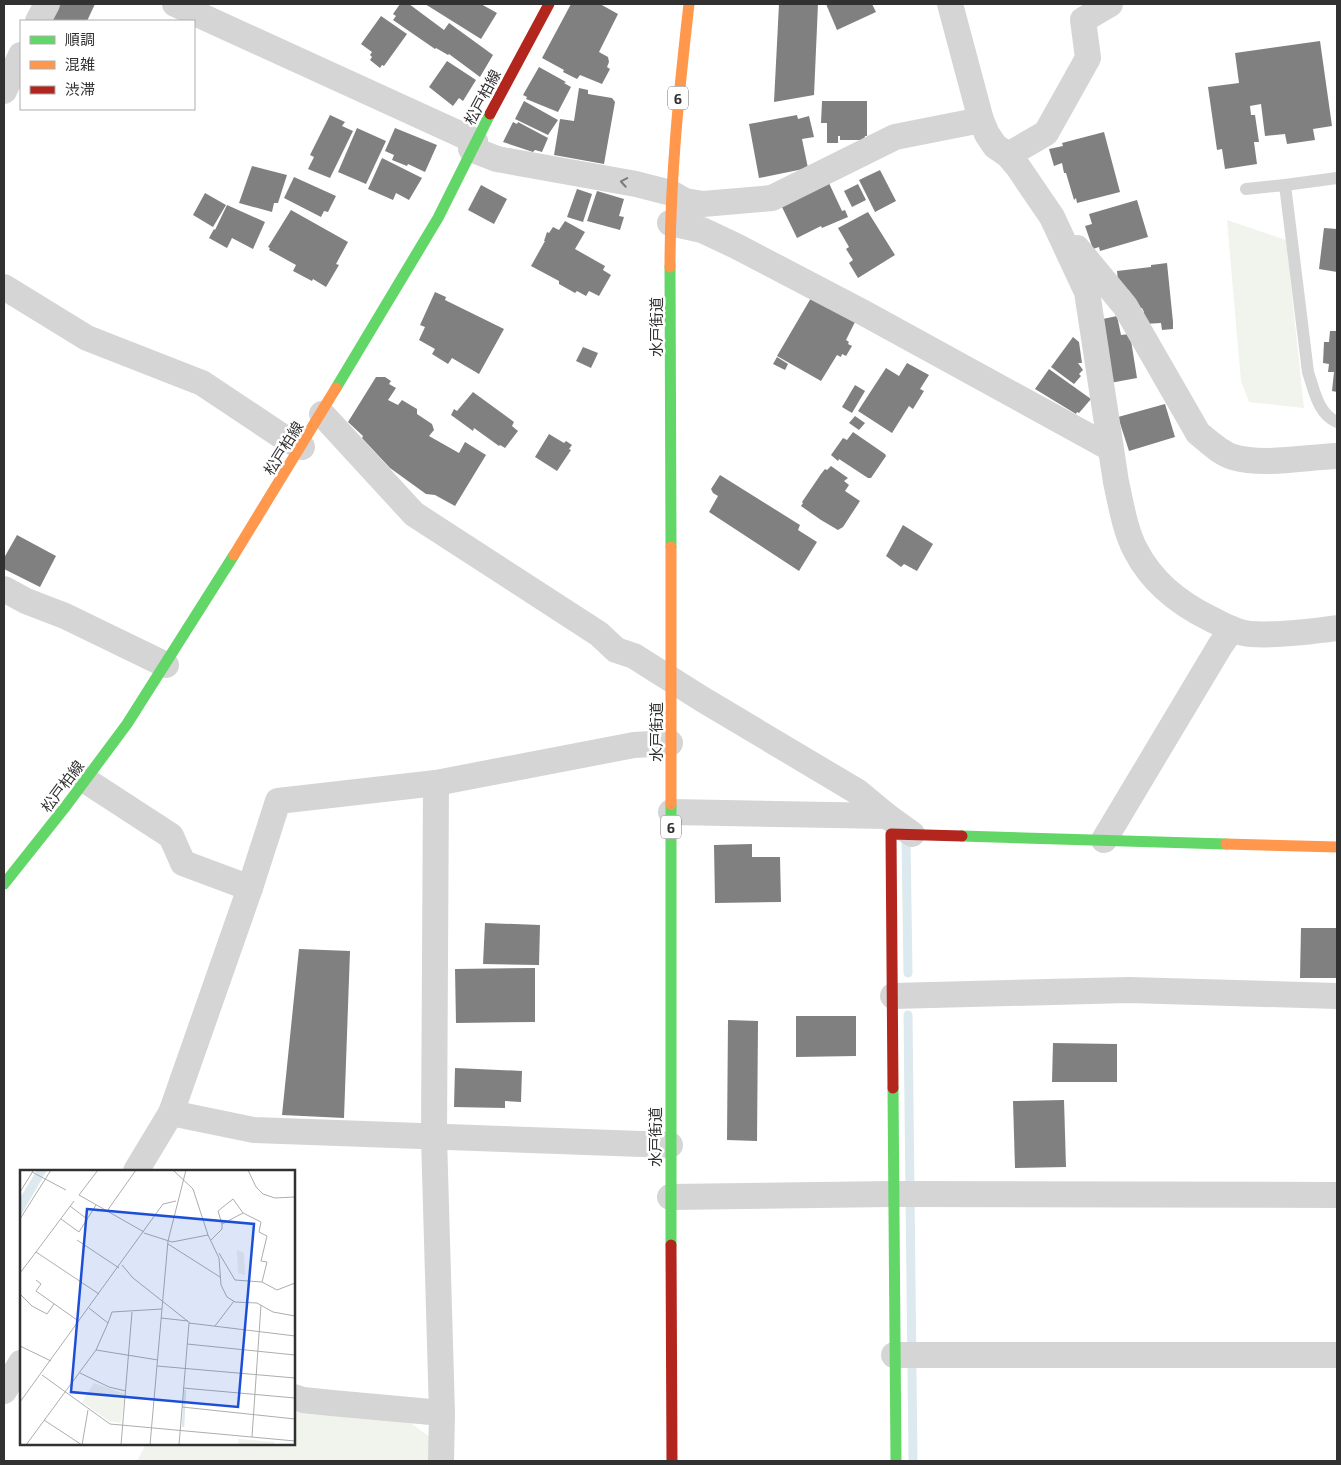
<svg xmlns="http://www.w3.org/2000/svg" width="1341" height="1465" font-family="'Exo 2','Noto Sans JP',sans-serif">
<rect width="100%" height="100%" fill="#fff"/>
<g fill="#f1f3ed">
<polygon points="1227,220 1286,240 1304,408 1249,402 1241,381"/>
<polygon points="294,1412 404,1418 431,1438 430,1461 137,1461 146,1444 294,1444"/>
</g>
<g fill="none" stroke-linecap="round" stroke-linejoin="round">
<g stroke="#dce9ef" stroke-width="9">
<polyline points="906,840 908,973"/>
<polyline points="908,1015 913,1461"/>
</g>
</g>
<g fill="#808080">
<polygon points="60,4 95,4 87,21 52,21"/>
<polygon points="400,4 409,4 444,30 449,23 493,55 480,77 449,54 448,55 436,48 435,49 393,20 396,16 393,14"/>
<polygon points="425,4 481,4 497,13 481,39"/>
<polygon points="571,4 600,4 618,14 599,52 608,57 609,62 607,67 610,69 602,84 580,75 577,79 563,72 564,70 542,58"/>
<polygon points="779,4 818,4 814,95 774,102"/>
<polygon points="826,4 872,4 876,12 837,30"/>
<polygon points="381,16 407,34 384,66 382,65 380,68 370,60 372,57 370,55 372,52 361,44"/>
<polygon points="1320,41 1332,126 1313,129 1315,140 1287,144 1285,134 1265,136 1261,104 1250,106 1251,115 1255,115 1259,142 1254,142 1257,164 1225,169 1222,149 1217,150 1208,87 1239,83 1235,53"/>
<polygon points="447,61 476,80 463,101 459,98 453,106 429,87"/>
<polygon points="539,67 566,82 564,83 571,87 558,112 526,99 527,97 523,95"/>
<polygon points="579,88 588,90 588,94 612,98 615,102 604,164 554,155 560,119 574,121"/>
<polygon points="524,101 558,120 548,135 515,119"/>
<polygon points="822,101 867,101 867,136 865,136 864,140 840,140 840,136 838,136 838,143 827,143 827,123 821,123"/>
<polygon points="330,115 345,122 342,126 353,131 330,178 308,169 314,157 310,155"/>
<polygon points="797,115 798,119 809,116 814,137 802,139 808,168 759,178 749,124"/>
<polygon points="513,122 517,124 518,122 548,138 542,152 535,150 533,152 503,142"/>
<polygon points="357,128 386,141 366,184 338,172"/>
<polygon points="395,128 437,145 425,172 408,164 407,166 392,160 394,155 385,151"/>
<polygon points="1104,132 1120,192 1077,203 1076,198 1074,200 1066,173 1064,173 1062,163 1054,166 1049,149 1063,146 1062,143"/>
<polygon points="382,158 422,178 409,200 396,193 393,200 368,189"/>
<polygon points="252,166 287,175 278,203 274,203 272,212 239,203"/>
<polygon points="880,170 896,201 875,212 859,180"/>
<polygon points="294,177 336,196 328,212 324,211 321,217 284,198"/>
<polygon points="828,181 842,211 845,210 848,217 822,228 821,226 797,238 780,203"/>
<polygon points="858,184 866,200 852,207 844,191"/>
<polygon points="481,185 507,199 494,224 468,210"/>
<polygon points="577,189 592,194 583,222 567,217"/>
<polygon points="597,191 624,199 619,216 624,217 620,230 587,221"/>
<polygon points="205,193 226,205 213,227 193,215"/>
<polygon points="1137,200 1148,237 1100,251 1099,247 1093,249 1085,226 1092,224 1089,214"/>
<polygon points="227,205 265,222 253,249 232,238 227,248 209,238 214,229 215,230"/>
<polygon points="291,210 348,242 336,264 339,265 326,287 313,279 312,281 293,271 296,265 269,250 270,248 268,247"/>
<polygon points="868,212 895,255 858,278 849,263 853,260 846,249 849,247 838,228"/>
<polygon points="565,221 585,232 575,249 605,266 603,270 611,275 599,296 589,291 586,296 577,291 575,293 559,284 559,281 531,266 545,241 544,241 547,232 549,233 553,227 559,230"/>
<polygon points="1324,228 1337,229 1337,272 1319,269"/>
<polygon points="1167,263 1173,322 1173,329 1162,330 1161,323 1144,324 1144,312 1142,308 1136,308 1131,303 1129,290 1119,291 1117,271 1151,267 1151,265"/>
<polygon points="435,292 446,297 445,300 504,329 479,374 452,358 448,364 432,354 435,349 419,340 425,327 420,325"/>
<polygon points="811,298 855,322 846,340 849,342 848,344 852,346 846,356 842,354 841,357 837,355 821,381 777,356"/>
<polygon points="1117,316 1121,335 1130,334 1137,378 1110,383 1098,320"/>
<polygon points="1330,331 1337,331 1337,392 1332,391 1334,372 1328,372 1329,364 1323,363 1324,342 1329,342"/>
<polygon points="1073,337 1079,342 1082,363 1078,363 1083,370 1079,374 1081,376 1074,384 1051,367"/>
<polygon points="583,347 598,353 591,368 576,361"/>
<polygon points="777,357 788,364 785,370 773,364"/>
<polygon points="907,363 929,375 920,389 924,391 913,409 909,406 892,433 858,411 886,368 899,376"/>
<polygon points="1049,369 1091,399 1079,413 1077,412 1076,414 1035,389"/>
<polygon points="376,377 385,377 391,381 389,384 396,388 388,400 398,405 402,400 417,409 417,414 432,424 434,430 429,436 459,453 465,442 486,455 455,506 435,495 426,494 390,468 362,438 363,436 348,422"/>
<polygon points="855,385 865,391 852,413 842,407"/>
<polygon points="473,392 514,422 512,426 518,431 505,448 500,445 499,446 474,428 473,431 451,415 454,409 457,411"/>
<polygon points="1165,404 1175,437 1129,451 1118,417"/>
<polygon points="855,416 865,423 859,430 849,423"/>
<polygon points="853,432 885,454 886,456 871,478 868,478 839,459 838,461 831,455 843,438 847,440"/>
<polygon points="549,434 564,443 566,441 572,445 569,449 571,450 557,471 535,457"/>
<polygon points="831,466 848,478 844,481 849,485 845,491 860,501 843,527 838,530 821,520 801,506 803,503 802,502 821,474 825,469 827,470"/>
<polygon points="720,475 800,525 798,530 817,542 799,571 709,512 718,496 713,493 711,489"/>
<polygon points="903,525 933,544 917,571 904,564 901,567 886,556"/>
<polygon points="17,535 56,556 40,587 4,569 4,558"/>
<polygon points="752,844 752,857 780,857 781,902 715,903 714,845"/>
<polygon points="485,923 540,925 539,965 483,964"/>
<polygon points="1301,928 1337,928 1337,978 1300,978"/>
<polygon points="299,949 350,951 344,1118 282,1115"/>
<polygon points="535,968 535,1022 456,1023 455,969"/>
<polygon points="796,1016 856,1016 856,1056 796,1057"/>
<polygon points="728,1020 758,1021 757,1141 727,1140"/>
<polygon points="1053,1043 1117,1044 1117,1082 1052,1082"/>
<polygon points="455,1068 522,1071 521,1102 505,1101 505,1108 454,1107"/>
<polygon points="1064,1100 1066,1167 1015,1168 1013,1101"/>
</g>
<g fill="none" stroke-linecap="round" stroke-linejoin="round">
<g stroke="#d5d5d5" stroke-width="12">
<path d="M 1337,178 L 1285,185 L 1308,372 C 1314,390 1318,414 1337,422"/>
<polyline points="1246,189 1285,185"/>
</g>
<g stroke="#d5d5d5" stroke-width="26">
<polyline points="175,4 475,141"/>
<polyline points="38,21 47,4"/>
<polyline points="4,91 21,55"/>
<path d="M 981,120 L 987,134 L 995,146 L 1008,155 L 1018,167 L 1052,217 L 1087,292 L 1116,482 C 1121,504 1125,531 1136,551 C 1152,582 1180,604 1211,619 C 1223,625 1236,633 1250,634 C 1278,636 1309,632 1337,628"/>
<polyline points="471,149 497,159 636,184 671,193 685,201 703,204 772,198 895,137 981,120 950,4"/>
<polyline points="1008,155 1046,133 1088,58 1083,20 1110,4"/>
<polyline points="670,223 702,230 736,246 864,313 1110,448"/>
<path d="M 1077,248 L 1125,306 L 1198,433 C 1209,442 1220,453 1233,457 C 1263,466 1306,457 1337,456"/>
<polyline points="4,287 87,338 202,383 283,437 302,447"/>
<polyline points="322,414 414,514 599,634 616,650 634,656 702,699 858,792 887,816 912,834"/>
<polyline points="4,589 26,601 65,616 166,665"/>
<polyline points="85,780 171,836 183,863 250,888 278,801 436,783 634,745 670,743"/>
<polyline points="436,783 434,1137 442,1413 441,1461"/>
<polyline points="671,812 887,816"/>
<polyline points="1104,840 1220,646 1232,629"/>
<polyline points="893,996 1129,990 1337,996"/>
<polyline points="171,1113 250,888"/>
<polyline points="136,1171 171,1113 254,1130 670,1145"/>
<polyline points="670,1197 892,1194 1337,1195"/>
<polyline points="894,1355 1337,1355"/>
<polyline points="4,1391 21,1363"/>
<polyline points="294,1397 303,1400 332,1403 442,1413"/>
</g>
<g stroke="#63d668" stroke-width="11">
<polyline points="670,267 671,547"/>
<polyline points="336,388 438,218 490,114"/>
<polyline points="962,836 1226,844"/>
<polyline points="4,884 66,806 127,724 234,555"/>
<polyline points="893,1088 896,1461"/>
<polyline points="671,1245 671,804"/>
</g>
<g stroke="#ff974d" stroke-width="11">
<path d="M 670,267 C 670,179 679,91 689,4"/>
<polyline points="671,547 671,804"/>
<polyline points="234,555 336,388"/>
<polyline points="1226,844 1337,847"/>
</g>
<g stroke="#b3261e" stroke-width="11">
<polyline points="490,114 549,4"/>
<polyline points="893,1088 891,834 962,836"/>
<polyline points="671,1245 672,1461"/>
</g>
</g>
<defs><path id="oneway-chevron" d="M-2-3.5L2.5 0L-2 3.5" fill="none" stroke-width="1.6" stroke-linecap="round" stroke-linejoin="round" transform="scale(1.25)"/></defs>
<use stroke="#7b7b7b" href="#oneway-chevron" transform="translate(624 182) rotate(-170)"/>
<g text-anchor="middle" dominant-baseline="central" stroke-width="5" stroke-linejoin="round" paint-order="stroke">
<g fill="#fff" stroke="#6f6f6f" stroke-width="1">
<rect x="668" y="86.5" width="20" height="23" rx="4"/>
<rect x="661" y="815.5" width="20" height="23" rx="4"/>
</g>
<g font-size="14" font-weight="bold" fill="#313131">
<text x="678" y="98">6</text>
<text x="671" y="827">6</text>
</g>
<g font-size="15" fill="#313131" stroke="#fff">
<text transform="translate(482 97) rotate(-62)">松戸柏線</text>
<text transform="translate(656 327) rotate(-90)">水戸街道</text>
<text transform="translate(283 448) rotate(-58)">松戸柏線</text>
<text transform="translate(656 732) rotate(-90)">水戸街道</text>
<text transform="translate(62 786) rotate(-53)">松戸柏線</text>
<text transform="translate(655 1137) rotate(-90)">水戸街道</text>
</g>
</g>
<g transform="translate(20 1170)">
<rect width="275" height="275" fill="#fff"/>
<path d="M 217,80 L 224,83 L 225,105 L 218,103 ZM 74,213 L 105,224 L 101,253 L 89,251 L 62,232 ZM 219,269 L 254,272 L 254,275 L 218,275 Z" fill="#f1f3ed"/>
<path d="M 17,0 L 27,0 L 0,47 L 0,28 Z" fill="#dce9ef"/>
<path fill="none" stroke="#dce9ef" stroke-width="2.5" d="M 163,257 L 165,220"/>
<path fill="none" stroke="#adadad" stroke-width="1" d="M 78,0 L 59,25 L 124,62M 228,0 L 236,17 L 243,24 L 255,28 L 275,27M 12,2 L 46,20M 0,22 L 13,1M 50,36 L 67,49M 87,41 L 116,0M 0,49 L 31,0M 41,49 L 59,62 L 76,35M 202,54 L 198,41 L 213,29 L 223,43M 124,63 L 152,72 L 188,65 L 173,19 L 153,0M 188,65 L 199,88 L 201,115 L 207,127 L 215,132 L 237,133 L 253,142 L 275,146M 57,70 L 99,98M 191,70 L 202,59 L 202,54 L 223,43 L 241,52 L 239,62 L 247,66 L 241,91 L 247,92 L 242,112M 148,74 L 200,107M 16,82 L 54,31M 199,83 L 215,110 L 242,112 L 257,120 L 275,113M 102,95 L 113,108 L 170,153M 0,103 L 16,82 L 79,124M 16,110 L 21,114 L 16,121 L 57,150M 0,124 L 12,136 L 27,144 L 34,134M 69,138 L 88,153 L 92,142 L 142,139M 141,148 L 168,151M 195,156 L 214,131M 167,174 L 275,185M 0,176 L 31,191M 76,180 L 88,153M 137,196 L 275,208M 60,203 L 89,217 L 106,221M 22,205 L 90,254 L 275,271M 163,218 L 275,228M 0,232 L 143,34 L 156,31M 162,237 L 275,249M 24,250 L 62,275M 232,267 L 241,135M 6,275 L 76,180 L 138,190M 62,275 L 68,240M 101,275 L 112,142M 130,275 L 148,71 L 166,0M 159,275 L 169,153 L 275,166"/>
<path fill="#1d4ed8" fill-opacity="0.15" stroke="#1d4ed8" stroke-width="2.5" d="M 67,39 L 234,54 L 218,237 L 51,222 Z"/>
<rect width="275" height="275" fill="none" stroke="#313131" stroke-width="2.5"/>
</g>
<rect width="1341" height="1465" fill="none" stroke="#313131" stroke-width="10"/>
<rect x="20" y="20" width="175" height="90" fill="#ffffff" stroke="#adadad"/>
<rect x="30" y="36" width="25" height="8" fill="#63d668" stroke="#adadad"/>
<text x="65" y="45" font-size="15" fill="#313131">順調</text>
<rect x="30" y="61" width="25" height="8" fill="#ff974d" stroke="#adadad"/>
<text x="65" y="70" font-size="15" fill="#313131">混雑</text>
<rect x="30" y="86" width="25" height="8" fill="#b3261e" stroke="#adadad"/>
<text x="65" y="95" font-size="15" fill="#313131">渋滞</text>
</svg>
